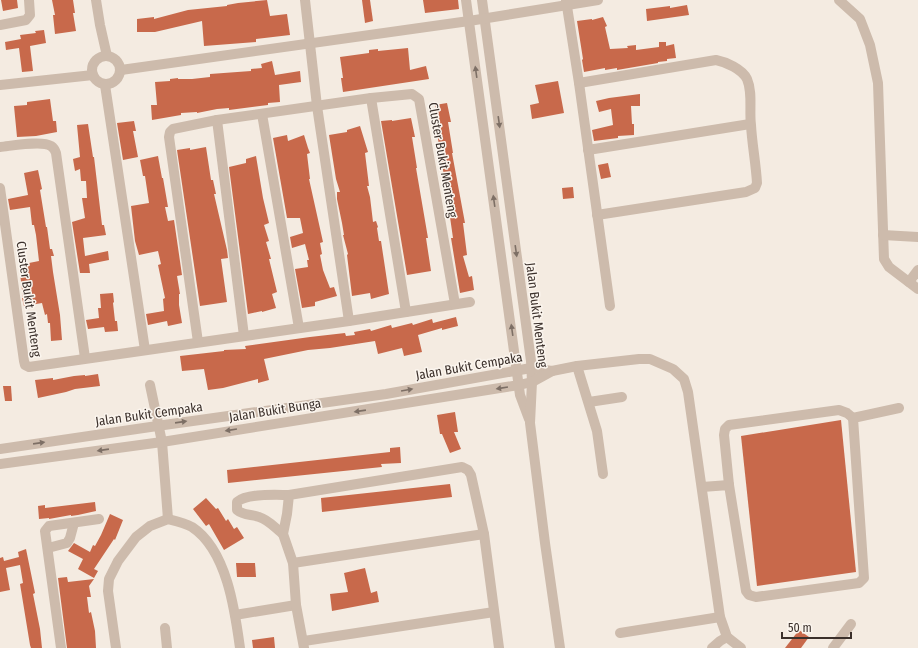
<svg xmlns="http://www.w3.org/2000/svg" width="918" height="648" font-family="'Fira Sans Condensed',sans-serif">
<rect width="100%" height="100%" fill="#f4ebe1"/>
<g fill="#c8694b">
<polygon points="1,0 17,0 18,8 3,11"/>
<polygon points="52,0 73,0 75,13 73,13 76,31 55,34 53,15 55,15"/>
<polygon points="267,0 270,16 287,14 290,35 256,39 256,42 204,46 202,21 155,32 137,32 137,19 154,17 154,19 188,10 227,6 227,5 238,3"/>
<polygon points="362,0 370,0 373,21 365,23"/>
<polygon points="423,0 458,0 459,9 425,13"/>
<polygon points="687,5 689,15 647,21 646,9 670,6 670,8"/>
<polygon points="603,17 607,26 605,27 610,49 628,48 627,46 636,45 636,50 659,47 659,42 666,42 666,46 674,44 676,58 667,59 667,61 658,62 658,63 617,70 617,68 605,70 605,68 584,72 582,60 583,59 577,21 592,19 592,20"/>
<polygon points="44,30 46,43 30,46 33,71 22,72 19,48 6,50 5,42 21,39 20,35 36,33 35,31"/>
<polygon points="408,48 410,70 426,66 429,79 343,92 341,78 343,78 340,57 369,53 369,50 378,49 378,51"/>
<polygon points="272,61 275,75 300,71 301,82 279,85 280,102 268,103 268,105 229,110 229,108 217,109 197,113 197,112 181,113 181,115 152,120 151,105 157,105 155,82 170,81 170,79 178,78 178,79 192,79 210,77 210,74 251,71 251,69 262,68 261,64"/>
<polygon points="558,81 564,113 532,119 530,105 539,103 535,85"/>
<polygon points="640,94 640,106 631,106 632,124 634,124 634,135 618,136 618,138 594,141 592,130 613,125 611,109 599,112 596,101 609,98"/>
<polygon points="50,99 53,121 56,121 57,132 36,136 17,137 14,106 27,105 27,102"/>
<polygon points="447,103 451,122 448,122 453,153 452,153 465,223 463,223 467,255 463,256 469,277 472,276 474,290 460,293 451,238 453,238 449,210 451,210 440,155 439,155 437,145 439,145 436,127 439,127 435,105"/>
<polygon points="411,118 415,137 412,137 417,168 416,168 428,238 426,238 431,271 407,275 381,121 392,120 392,121"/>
<polygon points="134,121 136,131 133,131 138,157 123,160 117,123"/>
<polygon points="88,124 93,157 94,157 102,225 104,225 106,235 83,238 85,256 108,251 109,260 89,264 90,273 80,273 72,222 85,218 82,198 87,198 86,181 81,181 80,169 75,171 73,159 80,157 77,125"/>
<polygon points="360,126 368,152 365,153 369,186 367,186 370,197 373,222 376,221 378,227 377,228 379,241 381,241 389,294 371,299 370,293 352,296 347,255 348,254 343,235 344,235 342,223 337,199 337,192 340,192 336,179 329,135 347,132 347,130"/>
<polygon points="287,135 288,141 304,135 308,148 310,153 307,154 310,179 309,179 323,242 320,243 322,254 320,255 323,270 330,288 334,287 337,296 315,302 315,306 302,308 295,269 308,267 307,260 309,260 305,244 292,248 290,237 303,233 300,218 287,218 273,138"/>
<polygon points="206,147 211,180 213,180 216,194 214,194 227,250 228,258 221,259 227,302 200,306 177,150 190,148 190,150"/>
<polygon points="158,156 162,178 163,178 168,207 165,207 168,221 174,220 182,275 177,276 180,294 179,294 179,305 182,323 168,326 167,321 148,325 146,314 164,311 163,299 165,298 158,265 161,264 158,251 139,255 135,241 131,206 149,203 145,176 143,176 140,160"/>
<polygon points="256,156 263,198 269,223 264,225 269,241 266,242 271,259 269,259 277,292 272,294 276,308 262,312 262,311 248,314 229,167 246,163 246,159"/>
<polygon points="608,163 611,177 601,179 598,165"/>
<polygon points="38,170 42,189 40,190 46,227 47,227 50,249 52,249 54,256 51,256 53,272 60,315 62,340 51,341 50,323 48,323 47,314 45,315 42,303 24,306 22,298 23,298 19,265 39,261 36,235 34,225 32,225 30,207 10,210 8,199 28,195 24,173"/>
<polygon points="573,187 574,198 563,199 562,188"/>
<polygon points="113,293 114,302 113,303 115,321 117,321 118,331 105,332 104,327 88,329 86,320 99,318 98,308 101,308 100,294"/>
<polygon points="456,317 458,326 442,330 442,328 418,335 422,352 404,356 402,348 378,354 375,341 330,348 308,350 264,359 269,380 258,383 258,379 223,388 208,390 204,369 182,371 180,356 224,351 224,350 246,349 245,346 310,337 345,333 346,336 355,335 354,332 370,329 371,331 391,325 392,328 412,323 413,325 432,319 433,323"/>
<polygon points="98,374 100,386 75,389 66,392 38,398 35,380 53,378 53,380 74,376 85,375 85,376"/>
<polygon points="3,386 11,386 12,401 5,401"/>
<polygon points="455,412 458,432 454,432 461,449 450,453 442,434 440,434 437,415"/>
<polygon points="841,420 856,572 757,586 741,436"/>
<polygon points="400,447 401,463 381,464 382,467 228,483 227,470 390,452 390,448"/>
<polygon points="450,484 452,497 322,512 321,498"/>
<polygon points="206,498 216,509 218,508 226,521 228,519 234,529 237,527 244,538 224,550 209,524 206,526 193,509"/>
<polygon points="95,502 96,511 78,515 71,516 71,515 49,519 49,518 39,519 38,506 45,505 45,508"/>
<polygon points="110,514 123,520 115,540 114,539 94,569 98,571 94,578 78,569 83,559 68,551 74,543 90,552 93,545 95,546 101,535"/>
<polygon points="26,549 35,593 33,594 40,629 42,648 31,648 30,645 20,584 23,583 20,565 6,568 10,590 0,592 0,558 3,557 4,561 19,557 18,552"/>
<polygon points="236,563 255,563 256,577 237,577"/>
<polygon points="365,568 371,593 377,591 379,602 332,611 330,594 348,592 344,573"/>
<polygon points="67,577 68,582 94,579 89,586 91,597 87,597 89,613 91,612 95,631 96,648 67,648 58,578"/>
<polygon points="799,630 809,637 801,648 785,648"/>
<polygon points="274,637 275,648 253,648 252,640"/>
</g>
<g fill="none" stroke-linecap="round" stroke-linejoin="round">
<g stroke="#cdbbac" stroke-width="10">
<polyline points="96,0 100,25 107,56"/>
<polyline points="305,0 317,106 349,321"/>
<polyline points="466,0 520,395 529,419"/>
<polyline points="482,0 531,361 532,382 530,423 545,543 560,648"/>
<polyline points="566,0 579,83 610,306"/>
<polyline points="839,0 860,19 870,45 878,83 884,259 889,267 918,289"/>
<polyline points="0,25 26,20 30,15 29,0"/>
<circle cx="106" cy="70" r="14"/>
<polyline points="121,70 469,21 598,0"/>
<path d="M 579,83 L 716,60 C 726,62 742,69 747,79 C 753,93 749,110 751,125 C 752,144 756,164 757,183 L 755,188 L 746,192 L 597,215"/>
<polyline points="0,85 93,75"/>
<polyline points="105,85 145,350"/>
<polyline points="371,98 406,312"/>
<polyline points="262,114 299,328"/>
<polyline points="217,120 244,336"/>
<path d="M 0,147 C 11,146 42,140 51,146 C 54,148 55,150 56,153 L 85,358"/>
<polyline points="588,150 750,124"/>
<polyline points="0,188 24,361 25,365 29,367 349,321 470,302"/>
<polyline points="883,235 918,237"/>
<polyline points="909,282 918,270"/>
<polyline points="198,342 169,137 170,132 173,129 217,120 371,98 412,94 419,99 455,304"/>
<polyline points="577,366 597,431 603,474"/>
<polyline points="150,385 162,442 168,519"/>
<polyline points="589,402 622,397"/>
<polyline points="0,449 164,425 386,394 531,368 552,371 577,366 639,359 650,359 673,369 684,379 688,392 720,617 727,637 741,648"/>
<polyline points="0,464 162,442 519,385 532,382 552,371"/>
<polyline points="729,485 724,435 725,429 729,425 839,410 847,413 853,418"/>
<polyline points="702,487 729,485 746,591 749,595 756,597 859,583 864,578 853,418 899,408"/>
<path d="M 283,534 C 275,528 269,520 259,517 C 252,514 244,516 237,510 L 237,502 C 247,493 276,495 289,495"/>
<polyline points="48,548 67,543 70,538 74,523"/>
<polyline points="293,563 484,534"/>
<polyline points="235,615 296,605"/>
<polyline points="165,628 167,648"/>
<polyline points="620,633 720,617"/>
<polyline points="304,641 494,612"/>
<polyline points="61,648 45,531 49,526 99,519"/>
<path d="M 116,648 L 108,591 L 109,579 L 118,561 L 136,537 L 150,526 L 168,519 C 176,521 185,523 192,527 C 227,550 235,611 240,648"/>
<polyline points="304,648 296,605 293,563 283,534 287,514 289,495 462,467 468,470 471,475 484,534 499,648"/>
<polyline points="712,648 720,641 727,637"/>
<polyline points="833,648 851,624"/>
</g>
</g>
<defs><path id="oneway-solid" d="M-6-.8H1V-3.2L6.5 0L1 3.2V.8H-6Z"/></defs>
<g fill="#7d6f65">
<use href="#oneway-solid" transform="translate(476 72) rotate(-98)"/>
<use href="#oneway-solid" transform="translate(499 122) rotate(82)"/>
<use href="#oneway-solid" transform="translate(494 201) rotate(-98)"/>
<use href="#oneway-solid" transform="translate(516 251) rotate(82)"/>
<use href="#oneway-solid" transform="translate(512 330) rotate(-98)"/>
<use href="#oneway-solid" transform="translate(502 388) rotate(171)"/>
<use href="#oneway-solid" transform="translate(407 390) rotate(-10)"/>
<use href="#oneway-solid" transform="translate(360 411) rotate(172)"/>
<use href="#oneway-solid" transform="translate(181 422) rotate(-8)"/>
<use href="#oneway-solid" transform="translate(231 430) rotate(171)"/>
<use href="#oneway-solid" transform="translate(39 443) rotate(-8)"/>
<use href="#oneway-solid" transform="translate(103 450) rotate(172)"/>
</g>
<g text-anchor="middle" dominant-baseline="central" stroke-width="3" stroke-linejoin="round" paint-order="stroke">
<g font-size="13" fill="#3b302b" stroke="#fbf5ee">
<text transform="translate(443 160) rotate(80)">Cluster Bukit Menteng</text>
<text transform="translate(29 299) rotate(82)">Cluster Bukit Menteng</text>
<text transform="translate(537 315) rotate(83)">Jalan Bukit Menteng</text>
<text transform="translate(469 366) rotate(-10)">Jalan Bukit Cempaka</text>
<text transform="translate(275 410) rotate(-9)">Jalan Bukit Bunga</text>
<text transform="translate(149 414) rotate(-8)">Jalan Bukit Cempaka</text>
</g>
</g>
<path d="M782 632v6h69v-6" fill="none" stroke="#3b302b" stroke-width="2"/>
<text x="788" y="632" font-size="12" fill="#3b302b" stroke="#fbf5ee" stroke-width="3" paint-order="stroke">50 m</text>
</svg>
